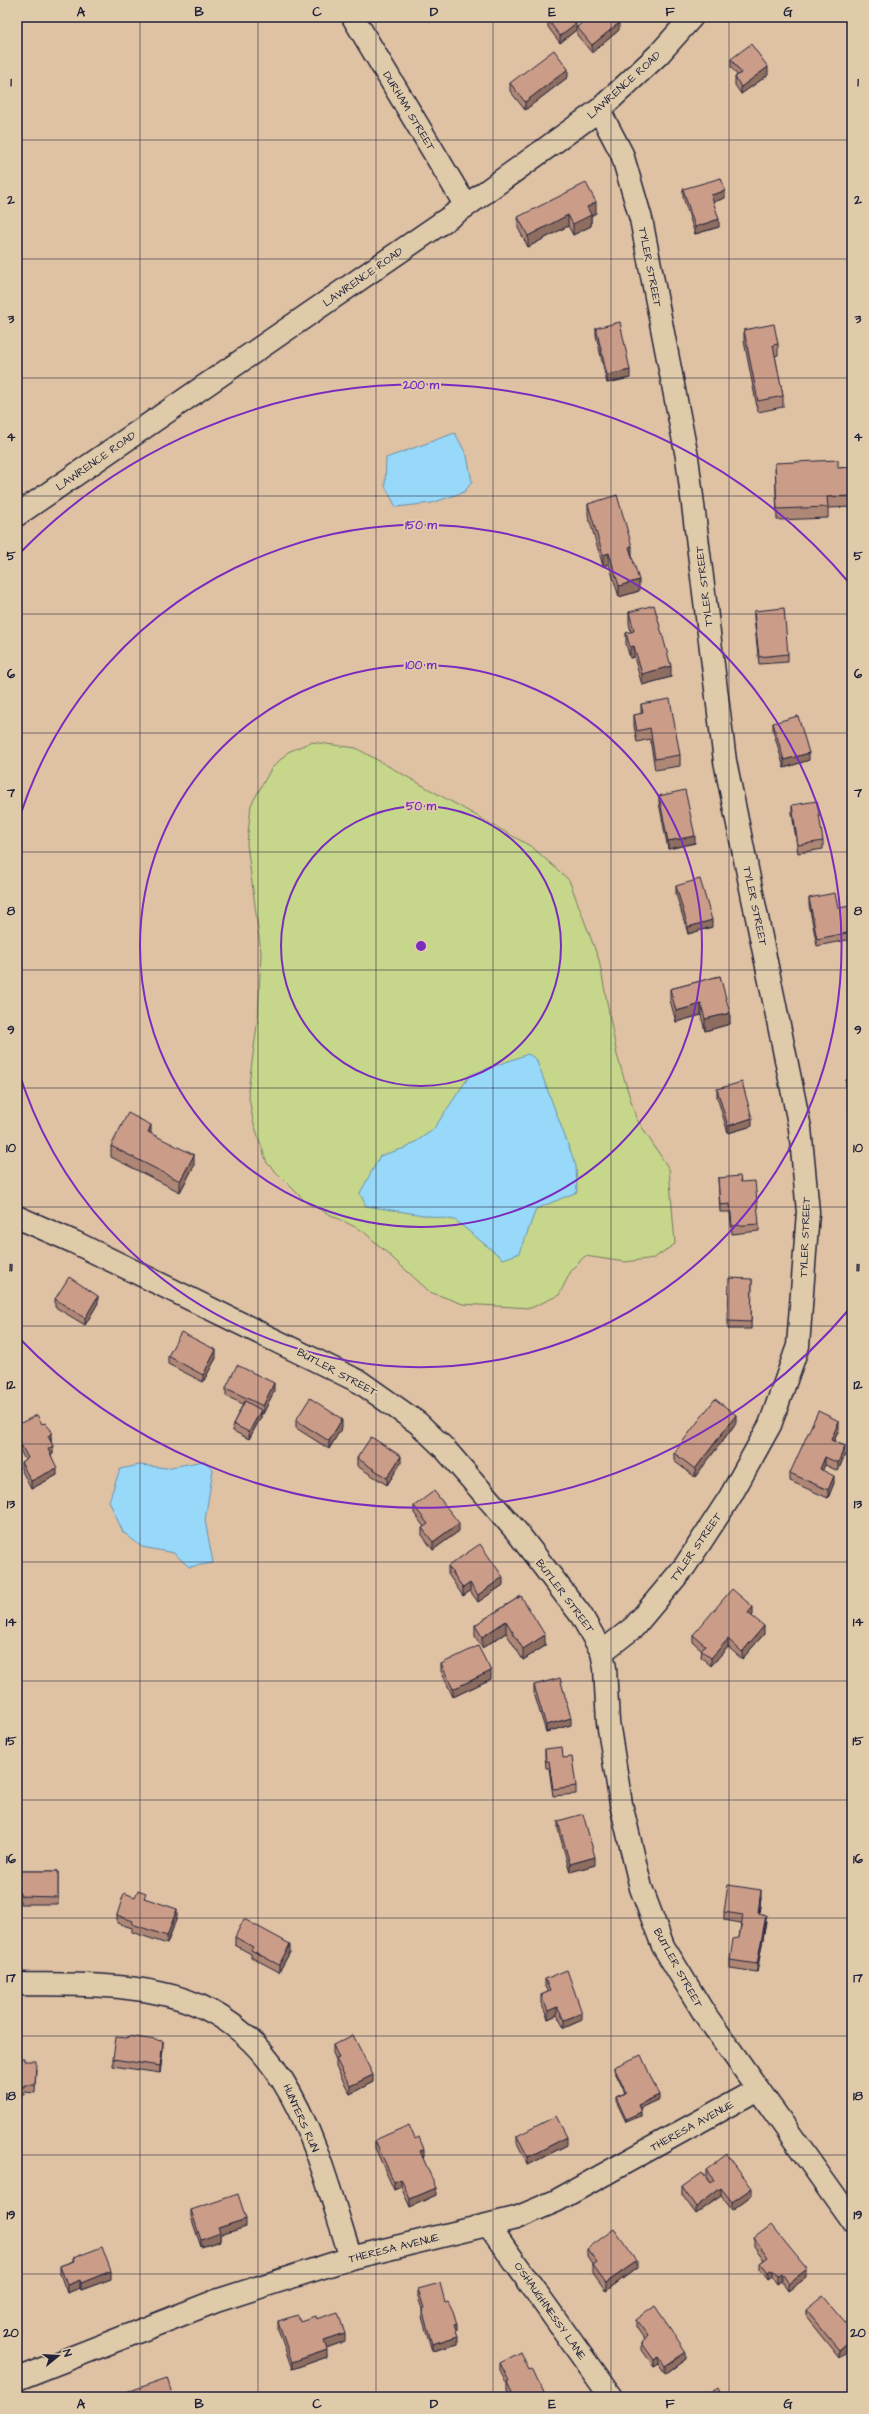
<svg xmlns="http://www.w3.org/2000/svg" width="869" height="2414" font-family="'Architects Daughter',sans-serif">
<rect width="100%" height="100%" fill="#dfc1a3"/>
<filter id="ink" filterUnits="userSpaceOnUse"><feTurbulence type="fractalNoise" baseFrequency=".025" numOctaves="2"/><feDisplacementMap in="SourceGraphic" scale="8" xChannelSelector="R" yChannelSelector="G"/><feConvolveMatrix kernelMatrix="1 2 1 2 8 2 1 2 1" color-interpolation-filters="sRGB"/></filter>
<g filter="url(#ink)">
<polygon fill="#c6d68a" stroke="#747c62" points="311,742 356,748 532,847 569,880 599,960 617,1055 636,1118 669,1169 675,1244 654,1258 625,1262 585,1256 572,1269 559,1295 531,1308 463,1304 430,1292 363,1231 307,1203 267,1163 253,1121 248,1091 258,1018 261,952 247,844 251,805 271,769 288,752"/>
<g fill="#98d9f9" stroke="#6990ad">
<polygon points="455,433 467,456 472,482 464,492 432,503 396,507 385,486 386,458"/>
<polygon points="528,1054 536,1059 576,1166 577,1192 536,1209 520,1253 503,1259 455,1220 366,1206 360,1193 380,1156 408,1147 433,1130 470,1075"/>
<polygon points="204,1461 213,1469 205,1520 213,1563 189,1567 174,1553 142,1547 123,1532 109,1501 120,1469 140,1465 166,1468"/>
</g>
<g fill="none" stroke-linecap="round" stroke-linejoin="round">
<g stroke="#22223b" stroke-width="25">
<g id="street">
<polyline points="353,17 466,206"/>
<polyline points="599,110 622,154 641,219 687,457 725,761 800,1128 808,1212 798,1346 770,1425 730,1497 685,1566 634,1627 602,1652"/>
<path d="M 17,1984 C 64,1985 112,1983 159,1993 C 290,2019 316,2150 351,2258"/>
<polyline points="489,2226 611,2397"/>
<polyline points="17,2379 216,2301 351,2258 516,2218 556,2201 758,2089"/>
</g>
</g>
<g stroke="#22223b" stroke-width="25">
<g id="secondary">
<polyline points="17,515 466,206 599,110 659,54 692,17"/>
<polyline points="17,1217 74,1242 360,1382 418,1423 445,1449 517,1532 581,1615 602,1652 605,1668 608,1722 621,1804 641,1888 663,1946 704,2013 852,2221"/>
</g>
</g>
<use href="#street" stroke="#dfcbaa" stroke-width="22"/>
<use href="#secondary" stroke="#dfcbaa" stroke-width="22"/>
</g>
<g fill="#af8776" stroke="#22223b">
<polygon points="548,20 576,30 560,43 548,27"/>
<polygon points="577,27 619,30 592,53 577,35"/>
<polygon points="731,59 768,75 741,94 735,85 735,77 737,75 731,67"/>
<polygon points="568,77 525,110 510,91 510,83"/>
<polygon points="683,189 725,198 713,202 719,227 695,234 683,197"/>
<polygon points="596,213 591,216 591,226 573,235 568,226 528,247 518,228 518,217"/>
<polygon points="596,328 630,378 607,383 596,335"/>
<polygon points="744,330 778,344 778,355 775,356 783,396 783,407 758,412 744,341"/>
<polygon points="775,463 838,468 852,467 852,507 828,508 828,518 777,520"/>
<polygon points="588,504 632,557 639,591 619,597 609,564 603,566 588,515"/>
<polygon points="754,611 788,654 788,662 759,664 754,618"/>
<polygon points="629,612 671,677 642,685 634,657 630,658 626,644 626,633 631,632 629,623"/>
<polygon points="641,704 680,755 680,766 655,770 650,739 637,742 634,726 634,715 641,714"/>
<polygon points="773,723 809,760 784,768 773,730"/>
<polygon points="659,796 695,843 668,849 659,803"/>
<polygon points="792,805 823,841 823,849 798,853 792,813"/>
<polygon points="676,886 712,927 688,934 676,894"/>
<polygon points="809,898 852,913 852,939 817,946 809,905"/>
<polygon points="720,976 730,1024 705,1031 701,1015 676,1022 670,1000 670,989"/>
<polygon points="852,1079 852,1110 850,1110 846,1087 846,1080"/>
<polygon points="717,1089 752,1126 728,1133 717,1097"/>
<polygon points="111,1146 194,1166 180,1192 111,1157"/>
<polygon points="718,1178 741,1182 759,1224 759,1231 732,1234 730,1212 720,1212"/>
<polygon points="752,1279 751,1329 728,1329 728,1321"/>
<polygon points="55,1299 98,1303 85,1325 55,1307"/>
<polygon points="168,1356 216,1358 203,1382 168,1364"/>
<polygon points="226,1388 274,1391 263,1414 261,1413 261,1417 249,1439 233,1431 233,1424 243,1404 226,1396"/>
<polygon points="296,1420 342,1427 329,1449 296,1428"/>
<polygon points="736,1423 695,1477 674,1461 674,1453"/>
<polygon points="42,1424 51,1437 51,1441 53,1454 51,1455 57,1475 31,1489 21,1469 21,1462 25,1460 17,1444 17,1425"/>
<polygon points="839,1429 834,1441 845,1454 838,1471 825,1465 822,1470 834,1483 828,1498 790,1481 790,1473"/>
<polygon points="357,1458 401,1463 387,1485 357,1466"/>
<polygon points="414,1506 459,1531 433,1550 422,1535 422,1528 424,1527 414,1513"/>
<polygon points="448,1566 503,1585 478,1602 470,1591 463,1596 448,1574"/>
<polygon points="521,1596 545,1646 523,1660 506,1633 482,1648 475,1636 475,1625"/>
<polygon points="753,1615 752,1616 764,1634 742,1659 728,1647 711,1666 701,1657 702,1650 693,1642 693,1635"/>
<polygon points="441,1664 491,1679 453,1697 441,1671"/>
<polygon points="534,1685 571,1725 546,1732 534,1693"/>
<polygon points="545,1749 576,1786 576,1794 553,1796 549,1768 546,1768 545,1756"/>
<polygon points="558,1821 595,1865 570,1872 558,1829"/>
<polygon points="852,1856 852,1869 848,1863 848,1859"/>
<polygon points="17,1871 58,1871 58,1904 20,1904 20,1900 17,1900"/>
<polygon points="135,1897 146,1899 177,1917 167,1944 132,1932 132,1928 117,1923 117,1915"/>
<polygon points="761,1898 759,1913 766,1922 757,1972 730,1968 730,1960 739,1938 741,1923 724,1920 724,1912"/>
<polygon points="235,1937 290,1952 279,1972 251,1957 251,1954 235,1945"/>
<polygon points="545,1979 582,2020 564,2028 557,2015 548,2019 541,2003 541,1995 548,1992 545,1987"/>
<polygon points="333,2045 373,2082 350,2094 336,2067 336,2060 333,2053"/>
<polygon points="163,2049 160,2073 113,2066 113,2059"/>
<polygon points="17,2058 24,2061 36,2069 35,2093 24,2092 24,2095 17,2095"/>
<polygon points="614,2067 659,2099 640,2108 641,2116 626,2122 616,2101 616,2097 625,2093 614,2070"/>
<polygon points="517,2136 567,2145 528,2165 517,2143"/>
<polygon points="375,2140 424,2157 423,2158 436,2195 410,2207 401,2187 394,2190 375,2148"/>
<polygon points="706,2170 752,2195 732,2210 721,2196 696,2214 682,2195 682,2187 710,2183 706,2177"/>
<polygon points="191,2210 246,2227 220,2235 220,2241 201,2247 191,2217"/>
<polygon points="754,2238 807,2277 788,2291 781,2281 777,2284 772,2277 768,2280 760,2270 760,2263 764,2260 754,2246"/>
<polygon points="587,2249 637,2268 606,2291 593,2273 593,2265 587,2256"/>
<polygon points="73,2258 111,2279 81,2290 80,2288 67,2293 60,2274 60,2266 73,2261"/>
<polygon points="418,2289 457,2331 456,2332 458,2344 432,2351 422,2317 422,2309 418,2297"/>
<polygon points="806,2310 852,2330 839,2358 806,2317"/>
<polygon points="316,2319 345,2341 326,2348 327,2357 292,2369 278,2329 278,2321 300,2321"/>
<polygon points="636,2320 686,2359 665,2374 659,2364 654,2367 642,2350 642,2343 645,2340 636,2327"/>
<polygon points="500,2363 529,2370 545,2397 510,2397 507,2390 507,2384 500,2370"/>
</g>
<g fill="#8e6e60" stroke="#22223b">
<polygon points="576,23 576,30 560,43 560,36"/>
<polygon points="619,23 619,30 592,53 592,45"/>
<polygon points="768,67 768,75 741,94 741,87"/>
<polygon points="568,69 568,77 525,110 525,102"/>
<polygon points="725,191 725,198 711,203 711,195"/>
<polygon points="596,202 596,213 591,216 591,226 573,235 573,224 587,207"/>
<polygon points="568,215 568,226 528,247 528,236"/>
<polygon points="719,219 719,227 695,234 695,227"/>
<polygon points="630,370 630,378 607,383 607,375"/>
<polygon points="632,546 632,557 629,547"/>
<polygon points="609,553 609,564 603,566 603,555"/>
<polygon points="639,580 639,591 619,597 619,586"/>
<polygon points="634,646 634,657 630,658 630,647"/>
<polygon points="671,666 671,677 642,685 642,674"/>
<polygon points="809,753 809,760 784,768 784,760"/>
<polygon points="695,836 695,843 668,849 668,841"/>
<polygon points="712,920 712,927 688,934 688,927"/>
<polygon points="701,1004 701,1015 676,1022 676,1011"/>
<polygon points="730,1013 730,1024 705,1031 705,1019"/>
<polygon points="752,1118 752,1126 728,1133 728,1126"/>
<polygon points="151,1125 151,1136 148,1132"/>
<polygon points="194,1155 194,1166 180,1192 180,1181"/>
<polygon points="98,1296 98,1303 85,1325 85,1318"/>
<polygon points="216,1350 216,1358 203,1382 203,1375"/>
<polygon points="274,1383 274,1391 263,1414 263,1406"/>
<polygon points="261,1410 261,1417 249,1439 249,1432"/>
<polygon points="736,1415 736,1423 695,1477 695,1469"/>
<polygon points="342,1419 342,1427 329,1449 329,1441"/>
<polygon points="839,1421 839,1429 831,1447 831,1440"/>
<polygon points="51,1430 51,1442 48,1436"/>
<polygon points="53,1446 53,1454 48,1457 48,1449"/>
<polygon points="845,1446 845,1454 838,1471 838,1463"/>
<polygon points="401,1456 401,1463 387,1485 387,1478"/>
<polygon points="825,1457 825,1465 820,1476 820,1469"/>
<polygon points="57,1468 57,1475 31,1489 31,1481"/>
<polygon points="834,1476 834,1483 828,1498 828,1490"/>
<polygon points="459,1523 459,1531 433,1550 433,1542"/>
<polygon points="503,1577 503,1585 478,1602 478,1595"/>
<polygon points="470,1583 470,1591 463,1596 463,1588"/>
<polygon points="753,1607 753,1615 748,1620 748,1613"/>
<polygon points="506,1621 506,1633 482,1648 482,1637"/>
<polygon points="764,1626 764,1634 742,1659 742,1652"/>
<polygon points="545,1635 545,1646 523,1660 523,1649"/>
<polygon points="728,1639 728,1647 711,1666 711,1658"/>
<polygon points="491,1671 491,1679 453,1697 453,1689"/>
<polygon points="571,1718 571,1725 546,1732 546,1725"/>
<polygon points="595,1857 595,1865 570,1872 570,1864"/>
<polygon points="761,1890 761,1898 758,1921 758,1913"/>
<polygon points="177,1909 177,1917 167,1944 167,1936"/>
<polygon points="766,1915 766,1922 757,1972 757,1964"/>
<polygon points="290,1944 290,1952 279,1972 279,1965"/>
<polygon points="557,2007 557,2015 548,2019 548,2011"/>
<polygon points="582,2013 582,2020 564,2028 564,2020"/>
<polygon points="163,2041 163,2049 160,2073 160,2066"/>
<polygon points="373,2075 373,2082 350,2094 350,2086"/>
<polygon points="659,2095 659,2099 638,2109 638,2105"/>
<polygon points="641,2112 641,2116 626,2122 626,2119"/>
<polygon points="567,2137 567,2145 528,2165 528,2157"/>
<polygon points="424,2149 424,2157 420,2159 420,2151"/>
<polygon points="401,2179 401,2187 394,2190 394,2182"/>
<polygon points="436,2188 436,2195 410,2207 410,2199"/>
<polygon points="721,2188 721,2196 696,2214 696,2207"/>
<polygon points="752,2188 752,2195 732,2210 732,2202"/>
<polygon points="246,2219 246,2227 220,2235 220,2241 201,2247 201,2240 218,2228"/>
<polygon points="637,2261 637,2268 606,2291 606,2283"/>
<polygon points="807,2269 807,2277 788,2291 788,2284"/>
<polygon points="772,2270 772,2277 768,2280 768,2273"/>
<polygon points="111,2271 111,2279 81,2290 81,2283"/>
<polygon points="781,2273 781,2281 777,2284 777,2276"/>
<polygon points="80,2280 80,2288 67,2293 67,2285"/>
<polygon points="457,2324 457,2331 454,2332 454,2325"/>
<polygon points="345,2334 345,2341 324,2349 324,2341"/>
<polygon points="458,2336 458,2344 432,2351 432,2344"/>
<polygon points="852,2339 852,2347 839,2358 839,2350"/>
<polygon points="327,2350 327,2357 292,2369 292,2362"/>
<polygon points="686,2352 686,2359 665,2374 665,2366"/>
<polygon points="659,2357 659,2364 654,2367 654,2360"/>
</g>
<g fill="#cb9d89" stroke="#22223b">
<polygon points="551,17 571,17 576,23 560,36 548,20"/>
<polygon points="589,17 614,17 619,23 592,45 577,27"/>
<polygon points="751,44 768,67 741,87 735,77 741,73 731,59"/>
<polygon points="554,50 568,69 525,102 510,83"/>
<polygon points="721,178 725,191 711,195 719,219 695,227 683,189"/>
<polygon points="586,183 596,202 587,207 591,215 573,224 568,215 528,236 518,217"/>
<polygon points="620,322 630,370 607,375 596,328"/>
<polygon points="774,324 778,344 773,345 783,396 758,401 744,330"/>
<polygon points="838,460 838,468 852,467 852,496 827,497 828,507 777,509 775,463"/>
<polygon points="617,495 632,546 629,547 639,580 619,586 609,553 603,555 588,504"/>
<polygon points="654,605 671,666 642,674 634,646 630,647 626,633 634,631 629,612"/>
<polygon points="784,608 788,654 759,657 754,611"/>
<polygon points="670,699 680,755 655,759 650,728 637,731 634,715 643,713 641,704"/>
<polygon points="798,716 809,753 784,760 773,723"/>
<polygon points="685,790 695,836 668,841 659,796"/>
<polygon points="817,801 823,841 798,845 792,805"/>
<polygon points="700,879 712,920 688,927 676,886"/>
<polygon points="835,893 838,908 851,906 852,913 852,932 817,939 809,898"/>
<polygon points="720,976 730,1013 705,1019 701,1004 676,1011 670,989"/>
<polygon points="852,1079 852,1102 850,1103 846,1080"/>
<polygon points="742,1082 752,1118 728,1126 717,1089"/>
<polygon points="128,1113 151,1125 148,1132 194,1155 180,1181 111,1146"/>
<polygon points="740,1176 741,1182 755,1181 759,1224 732,1226 730,1204 720,1205 718,1178"/>
<polygon points="69,1277 98,1296 85,1318 55,1299"/>
<polygon points="729,1278 752,1279 751,1322 728,1321"/>
<polygon points="181,1332 216,1350 203,1375 168,1356"/>
<polygon points="237,1365 274,1383 263,1406 226,1388"/>
<polygon points="310,1398 342,1419 329,1441 296,1420"/>
<polygon points="715,1399 736,1415 695,1469 674,1453"/>
<polygon points="245,1401 261,1410 249,1432 233,1424"/>
<polygon points="818,1411 839,1421 831,1440 845,1446 838,1463 825,1457 820,1469 834,1476 828,1490 790,1473"/>
<polygon points="37,1415 42,1424 45,1423 51,1430 51,1434 48,1436 53,1446 48,1449 57,1468 31,1481 21,1462 28,1458 17,1437 17,1425"/>
<polygon points="371,1437 401,1456 387,1478 357,1458"/>
<polygon points="434,1491 459,1523 433,1542 422,1528 428,1524 414,1506"/>
<polygon points="480,1544 503,1577 478,1595 470,1583 463,1588 448,1566"/>
<polygon points="732,1589 753,1607 748,1613 764,1626 742,1652 728,1639 711,1658 701,1650 705,1645 693,1635"/>
<polygon points="521,1596 545,1635 523,1649 506,1621 482,1637 475,1625"/>
<polygon points="478,1646 491,1671 453,1689 441,1664"/>
<polygon points="560,1678 571,1718 546,1725 534,1685"/>
<polygon points="562,1747 563,1758 572,1757 576,1786 553,1789 549,1761 546,1761 545,1749"/>
<polygon points="583,1814 595,1857 570,1864 558,1821"/>
<polygon points="852,1856 852,1865 848,1859"/>
<polygon points="17,1871 58,1871 58,1897 20,1896 20,1893 17,1893"/>
<polygon points="728,1885 761,1890 758,1913 766,1915 757,1964 730,1960 733,1939 739,1938 743,1915 724,1912"/>
<polygon points="138,1890 146,1893 144,1898 177,1909 167,1936 132,1924 133,1921 117,1915 124,1893 135,1897"/>
<polygon points="244,1919 290,1944 279,1965 251,1950 253,1947 235,1937"/>
<polygon points="567,1970 582,2013 564,2020 557,2007 548,2011 541,1995 550,1991 545,1979"/>
<polygon points="353,2035 373,2075 350,2086 336,2059 339,2058 333,2045"/>
<polygon points="128,2036 163,2041 160,2066 113,2059 116,2037 127,2038"/>
<polygon points="641,2055 659,2095 638,2105 641,2112 626,2119 616,2097 626,2093 614,2067"/>
<polygon points="17,2058 24,2058 24,2061 36,2061 35,2085 24,2085 24,2087 17,2087"/>
<polygon points="556,2116 567,2137 528,2157 517,2136"/>
<polygon points="409,2125 415,2139 419,2137 424,2149 420,2151 436,2188 410,2199 401,2179 394,2182 375,2140"/>
<polygon points="727,2154 752,2188 732,2202 721,2188 696,2207 682,2187 702,2173 710,2183 714,2180 706,2170"/>
<polygon points="238,2194 246,2219 218,2228 220,2233 201,2240 191,2210"/>
<polygon points="771,2225 807,2269 788,2284 781,2273 777,2276 772,2270 768,2273 760,2263 768,2257 754,2238"/>
<polygon points="614,2229 637,2261 606,2283 593,2265 597,2262 587,2249"/>
<polygon points="102,2247 111,2271 81,2283 80,2280 67,2285 60,2266 74,2261 73,2258"/>
<polygon points="440,2283 445,2302 448,2301 453,2311 457,2324 454,2325 458,2336 432,2344 422,2309 424,2308 418,2289"/>
<polygon points="823,2296 852,2330 852,2339 839,2350 806,2310"/>
<polygon points="655,2306 686,2352 665,2366 659,2357 654,2360 642,2343 648,2336 636,2320"/>
<polygon points="338,2312 345,2334 324,2341 327,2350 292,2362 278,2321 298,2315 300,2321 315,2316 316,2319"/>
<polygon points="521,2352 529,2370 532,2369 545,2397 514,2397 507,2382 509,2381 500,2363"/>
<polygon points="167,2378 173,2397 118,2397 117,2395"/>
<polygon points="718,2388 722,2397 699,2397"/>
</g>
</g>
<path fill="none" stroke="#22223b" stroke-width="1" stroke-opacity="0.55" d="M 140,17 L 140,2397M 258,17 L 258,2397M 376,17 L 376,2397M 493,17 L 493,2397M 611,17 L 611,2397M 729,17 L 729,2397M 17,140 L 852,140M 17,259 L 852,259M 17,378 L 852,378M 17,496 L 852,496M 17,614 L 852,614M 17,733 L 852,733M 17,852 L 852,852M 17,970 L 852,970M 17,1088 L 852,1088M 17,1207 L 852,1207M 17,1326 L 852,1326M 17,1444 L 852,1444M 17,1562 L 852,1562M 17,1681 L 852,1681M 17,1800 L 852,1800M 17,1918 L 852,1918M 17,2036 L 852,2036M 17,2155 L 852,2155M 17,2274 L 852,2274"/>
<g fill="none" stroke="#7b2cbf" stroke-width="2">
<circle cx="421" cy="946" r="140"/>
<circle cx="421" cy="946" r="281"/>
<path d="M17 826A421 421 0 1 1 17 1066"/>
<path d="M851 1307A561 561 0 0 1 17 1336M17 556A561 561 0 0 1 851 585"/>
</g>
<g text-anchor="middle" dominant-baseline="central" stroke-width="4" stroke-linejoin="round" paint-order="stroke">
<g font-size="11" fill="#22223b" stroke="#dfcbaa">
<text transform="translate(624 85) rotate(-42)">LAWRENCE ROAD</text>
<text transform="translate(409 111) rotate(59)">DURHAM STREET</text>
<text transform="translate(650 267) rotate(79)">TYLER STREET</text>
<text transform="translate(363 277) rotate(-35)">LAWRENCE ROAD</text>
<text transform="translate(96 461) rotate(-35)">LAWRENCE ROAD</text>
<text transform="translate(704 586) rotate(-97)">TYLER STREET</text>
<text transform="translate(755 906) rotate(78)">TYLER STREET</text>
<text transform="translate(805 1237) rotate(-88)">TYLER STREET</text>
<text transform="translate(337 1372) rotate(28)">BUTLER STREET</text>
<text transform="translate(696 1547) rotate(-55)">TYLER STREET</text>
<text transform="translate(565 1596) rotate(53)">BUTLER STREET</text>
<text transform="translate(678 1968) rotate(61)">BUTLER STREET</text>
<text transform="translate(301 2118) rotate(66)">HUNTERS RUN</text>
<text transform="translate(692 2126) rotate(-29)">THERESA AVENUE</text>
<text transform="translate(394 2248) rotate(-14)">THERESA AVENUE</text>
<text transform="translate(550 2311) rotate(55)">O'SHAUGHNESSY LANE</text>
</g>
</g>
<circle cx="421" cy="946" r="6" fill="#7b2cbf" stroke="#dfcbaa" stroke-width="2"/>
<g font-size="12" text-anchor="middle" font-weight="bold" fill="#7b2cbf" stroke="#dfcbaa" stroke-width="4" stroke-linejoin="round" paint-order="stroke">
<text x="421" y="389">200 m</text>
<text x="421" y="529">150 m</text>
<text x="421" y="669">100 m</text>
<text x="421" y="810">50 m</text>
</g>
<rect width="869" height="2414" fill="none" stroke="#dfcbaa" stroke-width="44"/>
<g transform="translate(58 2356) rotate(72)" stroke="#dfcbaa" stroke-width="3" paint-order="stroke">
<path d="M0-3L7 15L0 10L-7 15Z" fill="#22223b"/>
<text y="-6" font-size="11" font-weight="bold" text-anchor="middle" fill="#22223b">N</text>
</g>
<rect x="22" y="22" width="825" height="2370" fill="none" stroke="#22223b" stroke-width="1.5"/>
<g font-size="13" text-anchor="middle" font-weight="bold" fill="#22223b">
<text x="81" y="16">A</text>
<text x="199" y="16">B</text>
<text x="317" y="16">C</text>
<text x="434" y="16">D</text>
<text x="552" y="16">E</text>
<text x="670" y="16">F</text>
<text x="788" y="16">G</text>
<text x="11" y="86">1</text>
<text x="858" y="86">1</text>
<text x="11" y="204">2</text>
<text x="858" y="204">2</text>
<text x="11" y="323">3</text>
<text x="858" y="323">3</text>
<text x="11" y="441">4</text>
<text x="858" y="441">4</text>
<text x="11" y="560">5</text>
<text x="858" y="560">5</text>
<text x="11" y="678">6</text>
<text x="858" y="678">6</text>
<text x="11" y="797">7</text>
<text x="858" y="797">7</text>
<text x="11" y="915">8</text>
<text x="858" y="915">8</text>
<text x="11" y="1034">9</text>
<text x="858" y="1034">9</text>
<text x="11" y="1152">10</text>
<text x="858" y="1152">10</text>
<text x="11" y="1271">11</text>
<text x="858" y="1271">11</text>
<text x="11" y="1389">12</text>
<text x="858" y="1389">12</text>
<text x="11" y="1508">13</text>
<text x="858" y="1508">13</text>
<text x="11" y="1626">14</text>
<text x="858" y="1626">14</text>
<text x="11" y="1745">15</text>
<text x="858" y="1745">15</text>
<text x="11" y="1863">16</text>
<text x="858" y="1863">16</text>
<text x="11" y="1982">17</text>
<text x="858" y="1982">17</text>
<text x="11" y="2100">18</text>
<text x="858" y="2100">18</text>
<text x="11" y="2219">19</text>
<text x="858" y="2219">19</text>
<text x="11" y="2337">20</text>
<text x="858" y="2337">20</text>
<text x="81" y="2408">A</text>
<text x="199" y="2408">B</text>
<text x="317" y="2408">C</text>
<text x="434" y="2408">D</text>
<text x="552" y="2408">E</text>
<text x="670" y="2408">F</text>
<text x="788" y="2408">G</text>
</g>
</svg>
